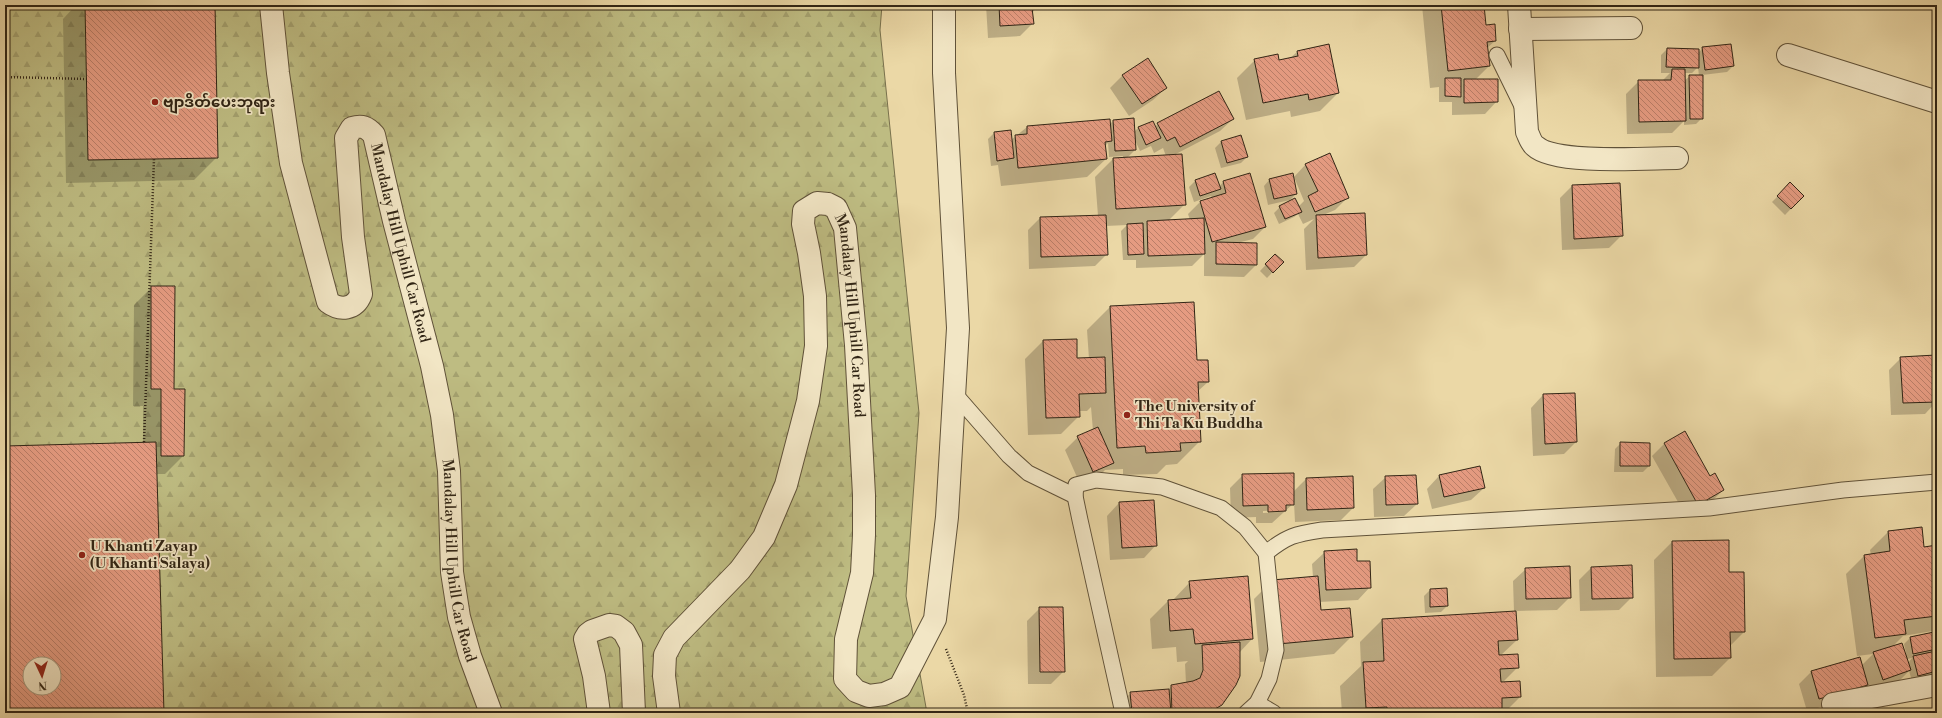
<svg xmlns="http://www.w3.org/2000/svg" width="1942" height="718" font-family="'Libre Bodoni','Noto Sans Myanmar',serif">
<defs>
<pattern id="forest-firs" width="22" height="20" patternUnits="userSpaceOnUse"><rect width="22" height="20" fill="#bebc82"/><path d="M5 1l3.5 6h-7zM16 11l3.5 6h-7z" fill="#a4a16f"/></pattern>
<pattern id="building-back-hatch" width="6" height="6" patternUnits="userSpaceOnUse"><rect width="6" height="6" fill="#e59b81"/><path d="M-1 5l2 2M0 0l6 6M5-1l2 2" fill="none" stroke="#ba7e68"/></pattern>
</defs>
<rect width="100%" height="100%" fill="#ebd8a6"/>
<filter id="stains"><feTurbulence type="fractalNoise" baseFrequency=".005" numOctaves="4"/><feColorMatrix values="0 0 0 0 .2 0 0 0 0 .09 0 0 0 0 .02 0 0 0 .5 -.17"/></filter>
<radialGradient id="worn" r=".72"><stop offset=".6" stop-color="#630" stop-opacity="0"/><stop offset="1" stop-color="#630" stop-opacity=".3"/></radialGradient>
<path fill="url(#forest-firs)" stroke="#78704c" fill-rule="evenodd" d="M 5,5 L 882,5 L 880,30 L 919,413 L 906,596 L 927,713 L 5,713 ZM 30,664 L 54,664 L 54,688 L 30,688 Z"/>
<g fill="#0003" fill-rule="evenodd">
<polygon points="76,5 214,5 217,157 194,180 66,183 63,19"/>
<polygon points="986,5 1037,5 1037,7 1032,13 1033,23 1020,36 988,38"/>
<polygon points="1422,5 1483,5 1485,27 1495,41 1487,48 1489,66 1475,80 1497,101 1485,114 1452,115 1452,102 1439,102 1439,87 1430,88"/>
<path d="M 1703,48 L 1733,66 L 1727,72 L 1702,75 L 1702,118 L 1696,124 L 1684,125 L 1684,121 L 1672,133 L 1627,134 L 1626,94 L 1639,81 L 1662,81 L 1670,73 L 1661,73 L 1661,55 L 1667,49 L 1698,53 ZM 1698,67 L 1699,76 L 1690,76 L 1684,81 L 1684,73 L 1692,73 Z"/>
<polygon points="1297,52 1338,93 1320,111 1291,117 1290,111 1246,120 1237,78 1255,60 1278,62 1289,59"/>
<polygon points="1123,75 1166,88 1153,100 1129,116 1110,88"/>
<path d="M 1233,119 L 1220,131 L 1174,155 L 1185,204 L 1168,221 L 1190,220 L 1188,214 L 1200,202 L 1212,198 L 1211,196 L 1194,202 L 1189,187 L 1195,181 L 1214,174 L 1219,187 L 1223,182 L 1265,227 L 1253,239 L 1237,243 L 1256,265 L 1244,277 L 1204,276 L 1204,254 L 1192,266 L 1136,268 L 1136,260 L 1123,260 L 1121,231 L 1127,225 L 1106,226 L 1107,254 L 1095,266 L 1029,269 L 1028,230 L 1040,218 L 1098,216 L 1095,177 L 1113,159 L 1123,158 L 1123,156 L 1109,157 L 1108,143 L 1104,147 L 1106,159 L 1087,177 L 1001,186 L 998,165 L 991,166 L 988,139 L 994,133 L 1010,131 L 1011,140 L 1027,127 L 1110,124 L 1113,121 L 1134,132 L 1138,128 L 1153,122 L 1155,127 L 1158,124 ZM 1135,140 L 1140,151 L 1151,146 L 1154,153 L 1163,148 L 1166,156 L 1127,158 L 1135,150 Z"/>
<polygon points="1221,142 1247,157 1241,163 1221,168 1215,148"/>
<polygon points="1306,164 1348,197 1335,210 1321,216 1366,255 1354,267 1306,270 1304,229 1314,219 1303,224 1298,214 1294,217 1279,224 1274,213 1280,207 1298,207 1304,201 1294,177"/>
<polygon points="1270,179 1296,194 1290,200 1268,205 1264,186"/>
<polygon points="1790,184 1803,196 1785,215 1772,202"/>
<polygon points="1572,186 1621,236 1609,248 1562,250 1560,198"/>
<polygon points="1275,255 1282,262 1267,278 1260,271"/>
<path d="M 152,287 L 173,390 L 183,456 L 165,474 L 156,474 L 163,713 L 5,713 L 5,447 L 143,443 L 143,406 L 133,406 L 134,305 ZM 30,664 L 54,664 L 54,688 L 30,688 Z"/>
<polygon points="1110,307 1196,361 1208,382 1198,391 1200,441 1177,464 1166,465 1157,474 1123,475 1123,469 1105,470 1100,475 1080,484 1065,450 1078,437 1093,431 1091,407 1087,411 1079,411 1079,416 1061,434 1028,435 1025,359 1043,341 1076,359 1089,359 1087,330"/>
<polygon points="1935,356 1937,401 1925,414 1891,415 1889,370 1901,358"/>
<polygon points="1543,395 1576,442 1564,454 1533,456 1531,408"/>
<polygon points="1685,432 1710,477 1723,490 1711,502 1686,516 1652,456 1664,444"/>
<polygon points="1621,443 1649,466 1643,472 1614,472 1615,449"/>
<polygon points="1479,467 1484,488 1471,500 1432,509 1427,489 1439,476"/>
<path d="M 1243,475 L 1293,492 L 1306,479 L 1352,477 L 1353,508 L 1341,520 L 1295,522 L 1294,503 L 1272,523 L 1256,523 L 1256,517 L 1231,518 L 1230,488 ZM 1282,510 L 1280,512 L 1263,513 L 1263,511 Z"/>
<polygon points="1386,477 1417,504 1404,516 1374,517 1373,489"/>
<polygon points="1119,503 1156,545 1144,558 1110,560 1107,516"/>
<path d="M 1888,532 L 1924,548 L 1937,546 L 1937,631 L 1933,631 L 1936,642 L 1937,640 L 1937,682 L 1912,681 L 1909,671 L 1898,682 L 1870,691 L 1868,684 L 1854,698 L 1807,711 L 1799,684 L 1811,672 L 1861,666 L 1873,654 L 1857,656 L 1846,574 L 1864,556 L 1871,555 L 1870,550 ZM 1933,631 L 1933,633 L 1910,638 L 1904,644 L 1906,653 L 1892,647 L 1903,636 ZM 1912,658 L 1908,663 L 1907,659 Z"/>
<polygon points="1728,541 1728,573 1744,632 1730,646 1730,658 1712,676 1656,677 1654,560 1672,542"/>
<polygon points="1325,552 1356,562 1370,587 1358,600 1319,602 1320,612 1352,636 1334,654 1260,662 1254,599 1272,581 1313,577 1312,564"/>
<polygon points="1591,568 1632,597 1619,610 1580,611 1579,580"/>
<polygon points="1526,569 1570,597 1557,610 1515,611 1517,640 1500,656 1518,667 1502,683 1520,697 1506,711 1521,713 1342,713 1340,686 1361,666 1360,642 1382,620 1514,612 1513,581"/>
<polygon points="1247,577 1252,639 1239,653 1221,704 1212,713 1119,713 1118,705 1131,693 1167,690 1172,686 1186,683 1185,664 1188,661 1177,662 1176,647 1152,649 1150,619 1168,601 1172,601 1190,582"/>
<polygon points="1430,590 1447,606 1441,612 1425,613 1424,596"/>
<polygon points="1040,608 1064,671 1051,684 1028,684 1027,621"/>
</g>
<g fill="url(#building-back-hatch)" stroke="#312515" fill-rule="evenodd">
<polygon points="85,5 215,5 218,158 88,160"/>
<polygon points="999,5 1038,5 1038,8 1032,8 1034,24 1000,26"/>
<polygon points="1441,5 1484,5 1486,25 1495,24 1496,41 1487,42 1490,66 1448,71"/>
<polygon points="1329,44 1339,93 1309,100 1308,94 1263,103 1254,59 1278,54 1279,60 1298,56 1297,51"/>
<polygon points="1731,44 1734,66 1705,70 1702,47"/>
<polygon points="1667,48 1699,49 1699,68 1666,67"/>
<polygon points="1148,58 1167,88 1142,104 1122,75"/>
<polygon points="1672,69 1685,69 1686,121 1639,122 1638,80 1671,80"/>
<polygon points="1689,75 1703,75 1703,119 1690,119"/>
<polygon points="1445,78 1461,78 1461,97 1445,96"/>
<polygon points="1464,79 1498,79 1498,102 1464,103"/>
<polygon points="1219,91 1234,119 1180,147 1175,137 1167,141 1157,123"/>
<polygon points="1134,118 1136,150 1115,151 1113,120"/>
<polygon points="1110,119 1112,141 1105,142 1107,159 1018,168 1015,135 1027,134 1027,126"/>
<polygon points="1153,121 1161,138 1146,145 1138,127"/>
<polygon points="1011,130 1014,158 997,161 994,132"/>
<polygon points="1241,135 1248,157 1227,163 1221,141"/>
<polygon points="1330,153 1349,198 1315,212 1308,196 1318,191 1305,164"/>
<polygon points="1182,154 1186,205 1116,209 1113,158"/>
<polygon points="1215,173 1221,189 1200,196 1195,180"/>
<polygon points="1250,173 1266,227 1212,242 1200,201 1226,193 1223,181"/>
<polygon points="1293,173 1297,194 1274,199 1269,179"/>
<polygon points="1790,182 1804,196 1791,209 1777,196"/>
<polygon points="1620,183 1623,236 1574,239 1572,185"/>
<polygon points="1295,198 1302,212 1285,219 1279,206"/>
<polygon points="1365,213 1367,255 1318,258 1316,215"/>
<polygon points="1106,215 1108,255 1041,257 1040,217"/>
<polygon points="1204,218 1205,254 1148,256 1147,221"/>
<polygon points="1143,223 1144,254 1128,255 1127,224"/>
<polygon points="1216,242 1257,243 1257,265 1216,264"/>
<polygon points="1275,254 1284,262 1273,273 1265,264"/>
<polygon points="151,286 175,286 174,389 185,389 184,456 161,456 161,389 151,389"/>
<polygon points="1194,302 1197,360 1208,360 1209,382 1198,382 1201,442 1180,443 1181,451 1146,453 1145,446 1117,448 1110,306"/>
<polygon points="1077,339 1077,358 1105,357 1106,393 1079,394 1080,417 1046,418 1043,340"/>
<polygon points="1936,355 1937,402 1903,403 1900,357"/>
<polygon points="1575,393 1577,442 1545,444 1543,394"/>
<polygon points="1098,427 1114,463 1093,472 1077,436"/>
<polygon points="1685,431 1710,476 1715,473 1724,490 1698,505 1664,443"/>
<path d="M 156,442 L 164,713 L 5,713 L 5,446 ZM 30,664 L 54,664 L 54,688 L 30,688 Z"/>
<polygon points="1620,442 1650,443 1650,466 1620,466"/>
<polygon points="1480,466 1485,488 1444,497 1439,475"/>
<polygon points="1294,473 1294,505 1286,505 1286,511 1268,512 1268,505 1243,506 1242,474"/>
<polygon points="1416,475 1418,504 1386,505 1385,476"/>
<polygon points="1353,476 1354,508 1307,510 1306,478"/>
<polygon points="1154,500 1157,546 1122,548 1119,502"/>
<polygon points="1922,527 1924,547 1937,545 1937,616 1904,620 1906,634 1875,638 1864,555 1890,551 1888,531"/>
<polygon points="1729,540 1729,572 1744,572 1745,632 1730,632 1731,658 1674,659 1672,541"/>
<polygon points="1357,549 1357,561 1370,561 1371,588 1326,590 1324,551"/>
<polygon points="1632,565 1633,598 1592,599 1591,567"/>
<polygon points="1570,566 1571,598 1526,599 1525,568"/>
<polygon points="1248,576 1253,639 1195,644 1193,629 1170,631 1168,600 1191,598 1189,581"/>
<polygon points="1318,576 1321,610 1350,608 1353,637 1278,644 1272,580"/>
<polygon points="1447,588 1448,606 1430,607 1430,589"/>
<polygon points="1039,607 1063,607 1065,672 1040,672"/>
<polygon points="1516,611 1518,640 1498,641 1499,655 1518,654 1519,668 1500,669 1501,682 1520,681 1521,697 1502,698 1502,710 1522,709 1522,713 1387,713 1387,707 1366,708 1363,662 1384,661 1382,619"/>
<polygon points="1934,632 1937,649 1913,654 1910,637"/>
<polygon points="1240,642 1240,676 1236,685 1222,705 1208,713 1172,713 1171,685 1193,681 1200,678 1203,670 1202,645"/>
<polygon points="1902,643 1911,670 1883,680 1873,652"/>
<polygon points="1936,651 1937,671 1918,676 1913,656"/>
<polygon points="1860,657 1868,685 1819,699 1811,671"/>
<polygon points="1169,689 1171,713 1132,713 1130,692"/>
</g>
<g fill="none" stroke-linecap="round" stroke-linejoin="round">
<g stroke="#605239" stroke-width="17">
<g id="service">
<polyline points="1497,55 1522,106"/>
<polyline points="954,393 1009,456 1028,473 1075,496"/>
<polyline points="1257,703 1274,713"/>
<polyline points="1123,713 1080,520 1075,496 1076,485 1096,480 1162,487 1221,508 1245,527 1266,553"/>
<path d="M 1246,713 L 1257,703 L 1269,679 L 1276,650 L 1266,553 C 1287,536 1295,534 1322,530 L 1709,508 L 1843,490 L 1937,482"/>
</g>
</g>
<g stroke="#605239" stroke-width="24">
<g id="minor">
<path id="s1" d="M 271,5 L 278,73 L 291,163 L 328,302 C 340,311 355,310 361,294 L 353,237 L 346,138 L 352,128 C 362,125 367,127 374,135 L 394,221 L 432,366 L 442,415 L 449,471 L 452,572 L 459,617 L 470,656 L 491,713"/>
<path d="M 1519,5 L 1527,132 C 1529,136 1531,143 1535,146 C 1555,165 1648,158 1677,158"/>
<polyline points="1520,29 1631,28"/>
<polyline points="1788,55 1937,102"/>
<polyline points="1833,704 1937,685"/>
<polyline points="599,713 594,676 585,639 588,634 592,631 609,625 616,626 624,632 631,645 634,713"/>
<path id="s2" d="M 669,713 L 664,676 L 665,655 L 674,638 L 740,570 L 764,537 L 786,485 L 808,401 L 816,346 L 815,296 L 809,253 L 803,224 L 804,211 L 817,203 L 828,204 L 836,208 L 845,228 L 856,345 L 864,495 L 864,535 L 862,573 L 846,639 L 845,679 L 856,691 L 869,696 L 884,694 L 900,687 L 935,619 L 947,517 L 958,328 L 944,73 L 944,5"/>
</g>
</g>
<g stroke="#312515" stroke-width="2.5" stroke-dasharray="1 2" stroke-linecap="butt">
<polyline points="5,77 87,79"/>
<polyline points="144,442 154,159"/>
<polyline points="946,649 964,695 968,713"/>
</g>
<use href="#service" stroke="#f2e6c5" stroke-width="15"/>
<use href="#minor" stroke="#f2e6c5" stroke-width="22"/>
</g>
<g fill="#8f2418" stroke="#f2e6c5" stroke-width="1.5">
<circle cx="155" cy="102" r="4"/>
<circle cx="1127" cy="415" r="4"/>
<circle cx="82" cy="555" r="4"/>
</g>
<g text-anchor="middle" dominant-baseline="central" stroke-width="3.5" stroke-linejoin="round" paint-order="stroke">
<g font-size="15" font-weight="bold" fill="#312515" stroke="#f2e6c5" text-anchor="start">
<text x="163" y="102">ဗျာဒိတ်ပေးဘုရား</text>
<text x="1135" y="406">The University of<tspan x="1135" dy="17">Thi Ta Ku Buddha</tspan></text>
<text x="90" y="546">U Khanti Zayap<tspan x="90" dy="17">(U Khanti Salaya)</tspan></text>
</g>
<g font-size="15" fill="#312515" stroke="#f2e6c5">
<text stroke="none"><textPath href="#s1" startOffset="648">Mandalay Hill Uphill Car Road</textPath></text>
<text stroke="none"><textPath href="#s2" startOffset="693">Mandalay Hill Uphill Car Road</textPath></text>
<text stroke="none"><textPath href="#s1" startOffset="972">Mandalay Hill Uphill Car Road</textPath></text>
</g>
</g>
<rect width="1942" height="718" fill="none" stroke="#ebd8a6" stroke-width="20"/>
<rect x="6" y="6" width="1930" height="706" fill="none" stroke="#312515" stroke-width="2"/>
<rect x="10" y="10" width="1922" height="698" fill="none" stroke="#312515"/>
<g transform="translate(42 676) rotate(176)"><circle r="19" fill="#f2e6c5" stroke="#a5997f"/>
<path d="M0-3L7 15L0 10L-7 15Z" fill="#8f2418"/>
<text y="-6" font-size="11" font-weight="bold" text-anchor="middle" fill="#312515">N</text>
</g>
<rect width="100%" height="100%" filter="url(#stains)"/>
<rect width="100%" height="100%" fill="url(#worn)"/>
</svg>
